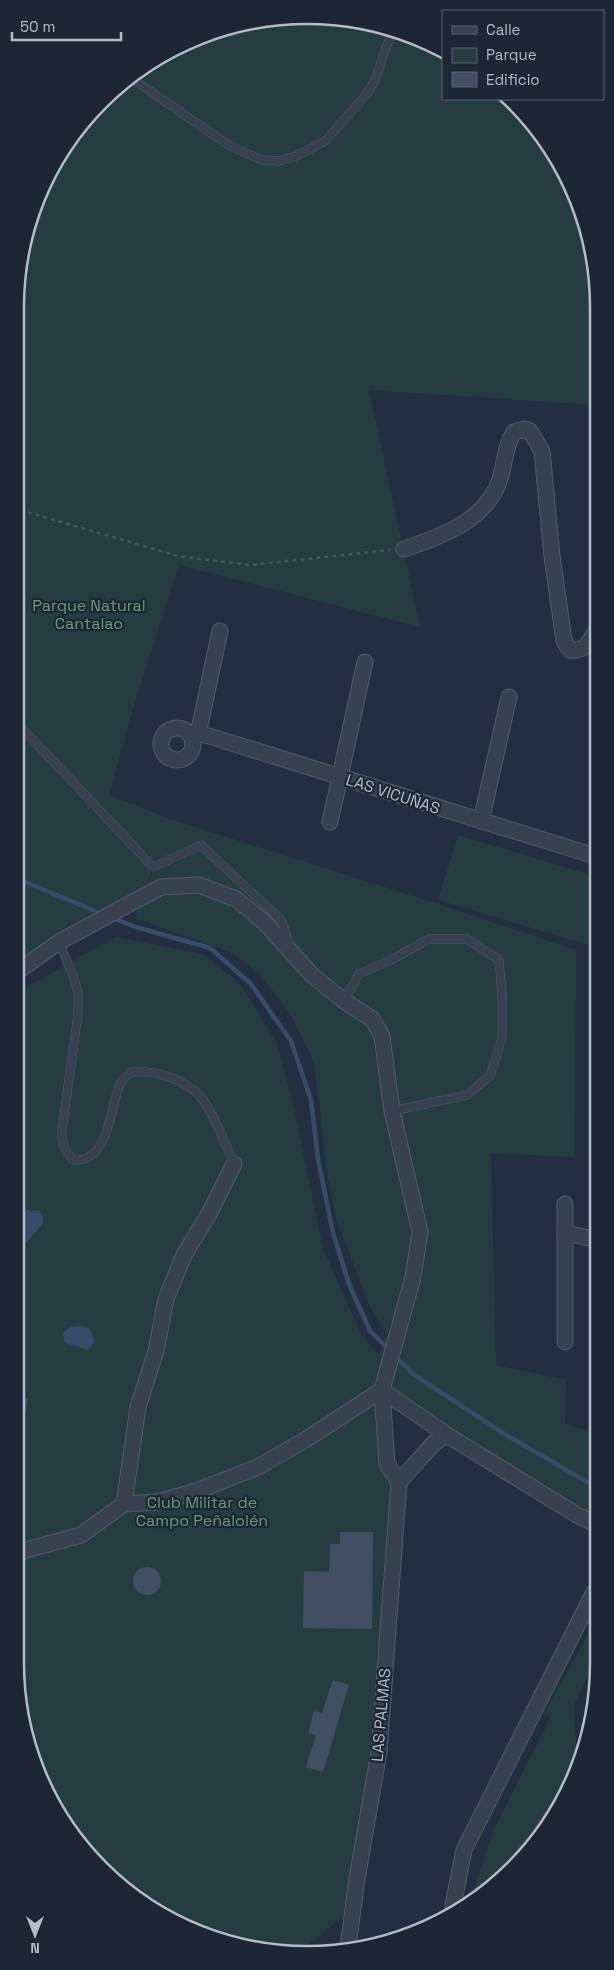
<svg xmlns="http://www.w3.org/2000/svg" width="614" height="1970" font-family="'Space Grotesk',sans-serif">
<rect width="100%" height="100%" fill="#232f40"/>
<g fill="#253d41">
<polygon points="250,21 364,21 443,50 443,99 511,99 569,178 596,269 596,405 369,390 420,627 179,565 136,698 109,795 173,820 429,901 576,950 575,1157 491,1153 496,1365 566,1380 565,1424 594,1433 594,1520 456,1439 374,1379 390,1488 371,1747 345,1915 302,1950 269,1953 178,1925 88,1856 37,1774 15,1663 18,992 116,937 203,954 239,982 276,1041 293,1103 323,1249 361,1334 379,1355 386,1334 369,1305 336,1219 325,1160 320,1108 313,1060 291,1016 262,976 232,953 135,918 162,848 144,890 18,963 21,250 64,145 145,64"/>
<polygon points="458,835 595,876 595,947 438,900"/>
<polygon points="594,1624 593,1666 574,1704 577,1760 550,1825 485,1895 469,1903 495,1827 551,1717 544,1714"/>
</g>
<g fill="#384c6a">
<polygon points="17,1205 31,1211 39,1210 43,1217 43,1223 21,1249 17,1252"/>
<polygon points="79,1326 89,1328 95,1341 88,1350 65,1343 63,1333 71,1327"/>
<polygon points="16,1385 19,1393 28,1399 26,1411 20,1425 16,1426"/>
</g>
<g fill="none" stroke-linecap="round" stroke-linejoin="round">
<g stroke="#384c6a" stroke-width="4.5">
<polyline points="18,879 102,914"/>
<polyline points="112,918 136,927 210,948 251,984 291,1041 311,1100 318,1159 333,1233 349,1284 370,1331 390,1351"/>
<polyline points="395,1356 413,1374 506,1435 594,1486"/>
</g>
</g>
<g fill="#424f62">
<polygon points="340,1532 373,1532 372,1629 303,1628 304,1571 329,1572 330,1544 340,1544"/>
<circle cx="147" cy="1581" r="14"/>
<polygon points="333,1680 349,1685 323,1772 306,1767 316,1735 308,1733 314,1711 322,1713"/>
</g>
<g fill="none" stroke-linecap="round" stroke-linejoin="round">
<g stroke="#535c6a" stroke-width="9">
<g id="service">
<polyline points="131,78 230,146 262,160 279,161 296,156 325,141 367,94 375,80 392,31"/>
<polyline points="19,725 153,867 201,845 282,921 289,944"/>
<path d="M 59,942 L 73,976 L 78,992 L 78,1014 L 62,1130 C 61,1143 64,1150 73,1160 C 109,1164 110,1107 120,1084 C 122,1079 127,1076 131,1072 C 154,1070 182,1078 199,1095 C 212,1108 226,1146 234,1164"/>
<polyline points="344,1001 359,974 391,960 429,939 467,939 499,960 502,994 502,1038 490,1076 467,1095 392,1111"/>
<polyline points="584,1743 586,1726 593,1711"/>
</g>
</g>
<g stroke="#535c6a" stroke-width="17">
<g id="minor">
<path d="M 404,549 C 441,537 487,520 500,479 C 505,463 505,446 514,432 L 525,429 L 530,431 L 542,451 L 552,556 L 564,641 L 570,650 C 585,652 590,642 596,630"/>
<circle cx="177" cy="744" r="16"/>
<polyline points="198,734 220,631"/>
<polyline points="191,735 198,734 206,735 595,856"/>
<polyline points="481,821 509,697"/>
<polyline points="330,822 365,662"/>
<polyline points="18,971 59,942 161,887 199,885 236,899 264,922 312,975 344,1001 372,1019 382,1036 392,1111 420,1232 413,1277 382,1390 387,1464 399,1482"/>
<polyline points="565,1204 565,1342"/>
<polyline points="565,1233 594,1239"/>
<polyline points="382,1390 447,1435 577,1515 594,1523"/>
<polyline points="124,1504 138,1407 156,1351 166,1299 184,1255 209,1214 234,1164"/>
<polyline points="15,1553 81,1535 124,1504 157,1502 194,1492 258,1467 305,1440 382,1390"/>
<polyline points="456,1909 453,1905 464,1850 594,1592"/>
<polyline points="348,1947 357,1879 379,1752 399,1482 434,1443 447,1435"/>
</g>
</g>
<polyline stroke="#445a5d" stroke-width="2.5" stroke-dasharray="4 4" stroke-linecap="butt" points="20,510 178,556 250,565 390,550"/>
<use href="#service" stroke="#38414f" stroke-width="8"/>
<use href="#minor" stroke="#38414f" stroke-width="15"/>
</g>
<g text-anchor="middle" dominant-baseline="central" stroke-width="4.5" stroke-linejoin="round" paint-order="stroke">
<g font-size="16" fill="#6a9c76" stroke="#1d2634">
<text x="89" y="605">Parque Natural<tspan x="89" dy="18">Cantalao</tspan></text>
<text x="202" y="1502">Club Militar de<tspan x="202" dy="18">Campo Peñalolén</tspan></text>
</g>
<g font-size="16" fill="#b4bcca" stroke="#1d2634">
<text transform="translate(393 794) rotate(18)">LAS VICUÑAS</text>
<text transform="translate(381 1715) rotate(-85)">LAS PALMAS</text>
</g>
</g>
<path d="M0 0H614V1970H0ZM307 24H307A283 283 0 0 1 590 307V1663A283 283 0 0 1 307 1946H307A283 283 0 0 1 24 1663V307A283 283 0 0 1 307 24Z" fill="#1d2634" fill-rule="evenodd"/>
<path fill="none" stroke="#b4bcca" stroke-width="2.5" d="M307 24H307A283 283 0 0 1 590 307V1663A283 283 0 0 1 307 1946H307A283 283 0 0 1 24 1663V307A283 283 0 0 1 307 24Z"/>
<rect x="442" y="10" width="162" height="90" fill="#1d2634" stroke="#596270"/>
<rect x="452" y="26" width="25" height="8" fill="#38414f" stroke="#596270"/>
<text x="486" y="35" font-size="15" fill="#b4bcca">Calle</text>
<rect x="452" y="48" width="25" height="15" fill="#253d41" stroke="#596270"/>
<text x="486" y="60" font-size="15" fill="#b4bcca">Parque</text>
<rect x="452" y="72" width="25" height="15" fill="#424f62" stroke="#596270"/>
<text x="486" y="85" font-size="15" fill="#b4bcca">Edificio</text>
<g transform="translate(35 1935) rotate(180)" stroke="#1d2634" stroke-width="4" paint-order="stroke">
<path d="M0-4L9 19L0 12L-9 19Z" fill="#b4bcca"/>
<text y="-8" font-size="14" font-weight="bold" text-anchor="middle" fill="#b4bcca">N</text>
</g>
<path d="M12 32v8h109v-8" fill="none" stroke="#b4bcca" stroke-width="2.5"/>
<text x="20" y="32" font-size="15" fill="#b4bcca" stroke="#1d2634" stroke-width="4" paint-order="stroke">50 m</text>
</svg>
